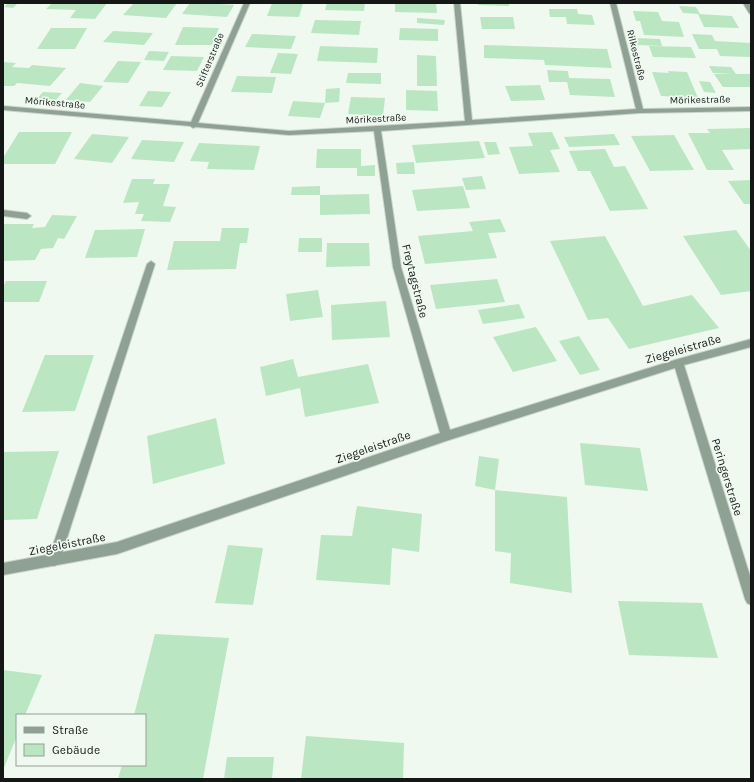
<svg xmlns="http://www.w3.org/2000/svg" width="754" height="782" font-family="Karla,sans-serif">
<rect width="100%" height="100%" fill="#eff9f0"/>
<g fill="#bbe6c2">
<polygon points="8,3 18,3 13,8 4,7"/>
<polygon points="52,3 107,3 95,19 70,18 76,10 46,9"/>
<polygon points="134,3 177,3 166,18 123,15"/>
<polygon points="190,3 206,3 234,5 227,17 182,14"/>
<polygon points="272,3 303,3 299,17 267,16"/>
<polygon points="327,3 365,3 364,11 325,10"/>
<polygon points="395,3 436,3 437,13 395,12"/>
<polygon points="478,3 509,3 509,6 478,5"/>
<polygon points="679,6 696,7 700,14 683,13"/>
<polygon points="549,9 577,9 578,14 592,15 595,25 567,24 566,17 550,17"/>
<polygon points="633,11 658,12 662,21 679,22 684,37 644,35 640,21 636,21"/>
<polygon points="698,14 732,16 739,28 704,27"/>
<polygon points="480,17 513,17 515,29 482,29"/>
<polygon points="417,18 445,20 444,25 417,23"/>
<polygon points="315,20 361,21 359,35 311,33"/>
<polygon points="183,27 219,28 212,45 175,45"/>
<polygon points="51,28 87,28 75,49 37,49"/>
<polygon points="400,28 438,29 438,41 399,40"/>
<polygon points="113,31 153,33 144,45 103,42"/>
<polygon points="252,34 296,36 291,49 245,47"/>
<polygon points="692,34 712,35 715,41 751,43 751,57 720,56 717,49 699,49"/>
<polygon points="635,38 660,39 662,46 637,45"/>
<polygon points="484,45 607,49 612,68 545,65 544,60 484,58"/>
<polygon points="320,46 378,48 377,63 317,61"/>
<polygon points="649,46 691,47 696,58 653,57"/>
<polygon points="149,51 169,52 164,61 144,60"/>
<polygon points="278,53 298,54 291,74 270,73"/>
<polygon points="417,55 436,56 437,86 417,86"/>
<polygon points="171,56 204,57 197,71 163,70"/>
<polygon points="118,61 141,62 128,83 103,82"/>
<polygon points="3,62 16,63 12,67 29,68 32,65 66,68 50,86 17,83 14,86 3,86"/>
<polygon points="709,66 731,67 736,74 751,74 751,87 723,87 714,74 732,74 713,73"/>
<polygon points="547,70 568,71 569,78 610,79 615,97 570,95 567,82 549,82"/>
<polygon points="668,71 687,72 698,98 661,96 652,72 669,73"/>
<polygon points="348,73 381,73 381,84 346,83"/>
<polygon points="237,76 276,77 272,93 231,92"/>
<polygon points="699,81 710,82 716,93 704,92"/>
<polygon points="80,83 103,86 90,102 66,100"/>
<polygon points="540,85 545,100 511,101 505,86"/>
<polygon points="340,88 339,102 325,103 320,118 288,116 293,101 325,103 326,89"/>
<polygon points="406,90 437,91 438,111 406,110"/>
<polygon points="148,91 171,92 162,107 139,106"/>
<polygon points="43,92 62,93 53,103 34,102"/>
<polygon points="351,97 385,98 383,116 348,114"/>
<polygon points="751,128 751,149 722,150 734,170 707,170 688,133 710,133 707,129"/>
<polygon points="19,132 72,132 55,164 3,164 3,158"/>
<polygon points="552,132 560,149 550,150 560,172 519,174 509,147 533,146 528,133"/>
<polygon points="92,134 129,137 112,163 74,159"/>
<polygon points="614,134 620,145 569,147 564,137"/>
<polygon points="674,135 694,170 650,171 631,136"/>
<polygon points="142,140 184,142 174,162 131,159"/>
<polygon points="479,141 485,158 416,163 412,145"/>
<polygon points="484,142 496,142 500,154 488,155"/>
<polygon points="199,143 260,146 254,170 207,169 209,162 190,161"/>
<polygon points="317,149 361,149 361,166 375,165 375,176 357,176 357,168 316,168"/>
<polygon points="605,149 614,167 625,166 648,209 610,211 590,171 578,171 569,151"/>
<polygon points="414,162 415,174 397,174 396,163"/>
<polygon points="482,176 486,189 466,190 462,178"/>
<polygon points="132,179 155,179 153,184 170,184 163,206 176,207 170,222 141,221 144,214 135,214 139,202 123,203"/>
<polygon points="751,180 751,204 744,204 728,181"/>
<polygon points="320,186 320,195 291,195 292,187"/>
<polygon points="463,186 470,208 417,211 412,190"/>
<polygon points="369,194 370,214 320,215 320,195"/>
<polygon points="52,215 77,216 64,239 58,238 53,248 41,249 35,260 3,261 3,224 34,224 32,228 45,227"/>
<polygon points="500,219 506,232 488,233 497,258 425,264 418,236 473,231 469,222"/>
<polygon points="222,228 249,228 247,243 240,243 236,269 167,270 174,241 220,241"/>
<polygon points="145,229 137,257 85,258 95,230"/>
<polygon points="736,230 751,251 751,291 721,295 683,236"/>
<polygon points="605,236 643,306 692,295 719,328 629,349 608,318 588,320 550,241"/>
<polygon points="299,238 322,238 322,252 298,252"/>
<polygon points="327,243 369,243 370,266 326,267"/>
<polygon points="497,279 505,302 436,309 430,285"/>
<polygon points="6,281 47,281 39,302 3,302 3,287"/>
<polygon points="318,290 323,317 290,321 286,294"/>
<polygon points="386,301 390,337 332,340 331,305"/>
<polygon points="519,304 525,318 483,324 478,310"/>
<polygon points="536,327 557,361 513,372 493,337"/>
<polygon points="579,336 600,370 580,375 559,341"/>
<polygon points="45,355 94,355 75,411 22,412"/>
<polygon points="293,359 298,377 368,364 379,403 305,417 300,388 266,396 260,367"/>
<polygon points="216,418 225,464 153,484 147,436"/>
<polygon points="580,443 640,448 648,491 585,485"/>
<polygon points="59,451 37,519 3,520 4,452"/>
<polygon points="479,456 499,459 495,490 475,486"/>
<polygon points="495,490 567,497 572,593 510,583 511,553 495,551"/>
<polygon points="357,506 422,514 419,552 392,548 390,585 316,580 321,535 352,536"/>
<polygon points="228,545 263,548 253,605 215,603"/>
<polygon points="618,601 702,603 718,658 629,655"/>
<polygon points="155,634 229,638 203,779 118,779 122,765 145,765 145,715 134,715"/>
<polygon points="3,670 42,675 25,715 17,715 17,736 3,770"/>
<polygon points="306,736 404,743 403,779 301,779"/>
<polygon points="227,757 274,757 272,779 224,779"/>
</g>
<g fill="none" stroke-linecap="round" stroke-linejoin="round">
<g stroke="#ccd5cd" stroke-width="2">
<g id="lane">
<polygon points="3,210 27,213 31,216 27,219 3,216"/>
<polygon points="151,261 155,264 60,560 58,564 54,566 50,564 48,560 147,264"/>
</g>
</g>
<g stroke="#ccd5cd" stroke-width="2">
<g id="street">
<polygon points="244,3 250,3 198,123 289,131 465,121 454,3 460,3 472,120 636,109 610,3 616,3 643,109 751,107 751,111 640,113 381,131 401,267 450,430 678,359 751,339 751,347 684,365 751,579 751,605 747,603 745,599 675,368 446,441 117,554 3,575 3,563 117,542 440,433 393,267 374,131 289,135 196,127 193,128 190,126 3,110 3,106 191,122"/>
<polygon points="743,3 749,3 751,7 751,14 749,13"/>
</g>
</g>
<use href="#lane" fill="#8fa192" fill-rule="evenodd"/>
<use href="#street" fill="#8fa192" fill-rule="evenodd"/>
</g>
<g text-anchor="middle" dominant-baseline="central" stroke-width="3.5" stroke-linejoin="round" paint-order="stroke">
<g font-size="10" fill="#141715" stroke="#eff9f0">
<text transform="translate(636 55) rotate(76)">Rilkestraße</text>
<text transform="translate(210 60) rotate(-67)">Stifterstraße</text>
<text transform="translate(700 100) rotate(-1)">Mörikestraße</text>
<text transform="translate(55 103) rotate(5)">Mörikestraße</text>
<text transform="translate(376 119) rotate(-3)">Mörikestraße</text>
</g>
<g font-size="12" fill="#141715" stroke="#eff9f0">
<text transform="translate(415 281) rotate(76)">Freytagstraße</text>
<text transform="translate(683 349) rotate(-16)">Ziegeleistraße</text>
<text transform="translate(373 447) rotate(-19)">Ziegeleistraße</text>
<text transform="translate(727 477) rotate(73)">Peringerstraße</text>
<text transform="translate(67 544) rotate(-11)">Ziegeleistraße</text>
</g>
</g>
<rect width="754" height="782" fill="none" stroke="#141715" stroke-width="8"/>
<rect x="16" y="714" width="130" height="52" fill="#eff9f0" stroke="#979f98"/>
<rect x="24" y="727" width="20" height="6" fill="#8fa192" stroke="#979f98"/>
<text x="52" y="734" font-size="12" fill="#141715">Straße</text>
<rect x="24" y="744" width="20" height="12" fill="#bbe6c2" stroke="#979f98"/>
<text x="52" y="754" font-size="12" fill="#141715">Gebäude</text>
</svg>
